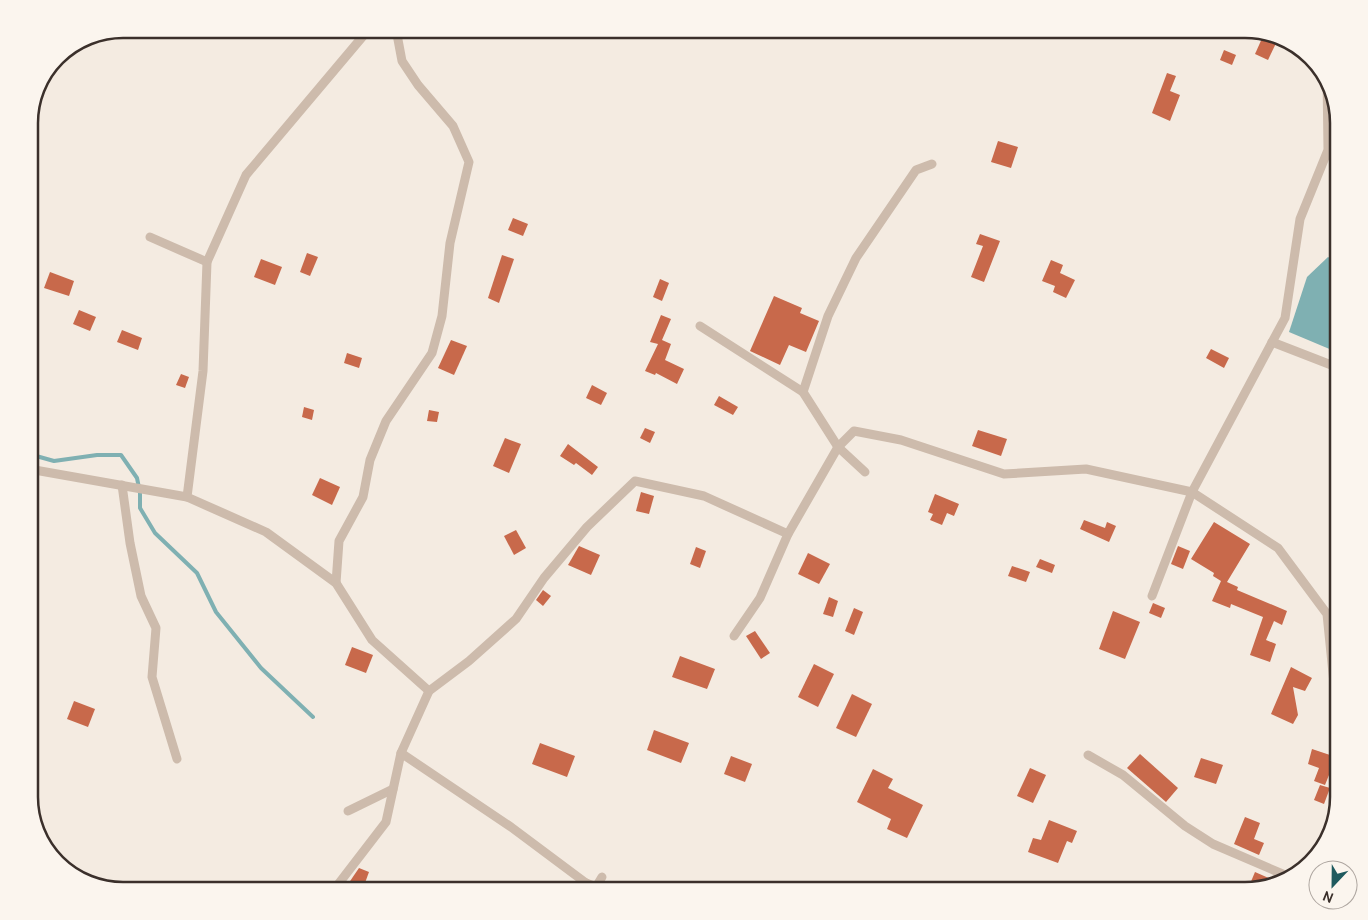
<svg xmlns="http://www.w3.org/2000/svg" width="1368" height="920" font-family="Cabin,sans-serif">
<rect width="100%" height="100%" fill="#f4ebe1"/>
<polygon fill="#7fb0b2" points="1328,257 1339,263 1339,353 1289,332 1307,277"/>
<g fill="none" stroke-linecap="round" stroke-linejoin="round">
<polyline stroke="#7fb0b2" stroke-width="4" points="29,454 54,461 97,455 121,455 137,478 140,493 140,508 155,533 197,573 216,612 261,668 313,717"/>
</g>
<g fill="#c8694b">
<polygon points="1264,34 1278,39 1268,60 1255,54"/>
<polygon points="1224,50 1236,55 1232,65 1220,60"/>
<polygon points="1167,73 1176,76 1170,91 1180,95 1170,121 1152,113"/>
<polygon points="998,141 1018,147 1011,168 991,162"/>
<polygon points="513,218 528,224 523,236 508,230"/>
<polygon points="980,234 1000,241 984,282 971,277 983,246 976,244"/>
<polygon points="307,253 318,257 310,276 300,272"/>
<polygon points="502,255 514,259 499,303 488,298"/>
<polygon points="261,259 282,267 275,285 254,277"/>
<polygon points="1051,260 1063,265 1060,273 1075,280 1066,298 1053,292 1055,286 1042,281"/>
<polygon points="50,272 74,281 69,296 44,288"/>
<polygon points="660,279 669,283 662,301 653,297"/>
<polygon points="774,296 802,308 800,313 819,321 806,352 789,345 780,365 750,351"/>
<polygon points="79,310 96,317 90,331 73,324"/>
<polygon points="661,315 671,319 662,340 671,344 665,360 684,369 677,384 656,373 655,375 645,371 658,344 650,342"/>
<polygon points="122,330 142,338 138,350 117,342"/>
<polygon points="451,340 467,346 454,375 438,368"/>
<polygon points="1211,349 1229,358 1224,368 1206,358"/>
<polygon points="347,353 362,358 359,368 344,363"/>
<polygon points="181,374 189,377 185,388 176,385"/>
<polygon points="592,385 607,393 601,405 586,398"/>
<polygon points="719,396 738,407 733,415 714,405"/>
<polygon points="304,407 314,410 312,420 302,417"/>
<polygon points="429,410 439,412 437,422 427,421"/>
<polygon points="1339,418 1339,446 1329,442"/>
<polygon points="645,428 655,432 650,443 640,438"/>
<polygon points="978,430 1007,439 1001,456 972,446"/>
<polygon points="505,438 521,444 509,473 493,466"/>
<polygon points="568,444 598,467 592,475 576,463 574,465 560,456"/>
<polygon points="320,478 340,487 332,505 312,495"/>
<polygon points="641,492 654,496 649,514 636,511"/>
<polygon points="935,494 959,504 954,516 947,513 942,525 930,520 933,514 928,512"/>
<polygon points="1084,520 1105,528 1107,522 1116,526 1109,542 1080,529"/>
<polygon points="1214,522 1250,544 1227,582 1238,587 1237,590 1287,611 1282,625 1274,621 1266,640 1276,644 1270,662 1250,655 1263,617 1231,604 1230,608 1212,601 1221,581 1213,576 1214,573 1191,559"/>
<polygon points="516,530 526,548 514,555 504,536"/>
<polygon points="579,546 600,555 591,575 568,565"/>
<polygon points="1178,546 1190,551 1183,569 1171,564"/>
<polygon points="696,547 706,551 700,568 690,564"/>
<polygon points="808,553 830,564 819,584 798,574"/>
<polygon points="1040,559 1055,565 1052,573 1036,567"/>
<polygon points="1012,566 1030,572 1026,582 1008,576"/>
<polygon points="543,590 551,596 543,606 536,600"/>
<polygon points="829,597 838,601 833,617 823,614"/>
<polygon points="1153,603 1165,608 1161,618 1149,613"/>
<polygon points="854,608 863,612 854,635 845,631"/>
<polygon points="1113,611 1140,622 1125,659 1099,649"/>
<polygon points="755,631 770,653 761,659 746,636"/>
<polygon points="352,647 373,655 366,673 345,665"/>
<polygon points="680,656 715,669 707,689 672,677"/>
<polygon points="814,664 834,674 818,707 798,697"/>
<polygon points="1291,667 1312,678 1305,691 1293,687 1298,715 1293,724 1271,714"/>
<polygon points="852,694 872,704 856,737 836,728"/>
<polygon points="74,701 95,709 88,727 67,719"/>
<polygon points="654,730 689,743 681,763 647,750"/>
<polygon points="540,743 575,756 567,777 532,764"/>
<polygon points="1312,749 1339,758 1339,773 1331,770 1325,785 1314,781 1319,768 1308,764"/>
<polygon points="1140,754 1178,788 1166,802 1127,768"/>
<polygon points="731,756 752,764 745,782 724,774"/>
<polygon points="1201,758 1223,765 1216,784 1194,777"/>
<polygon points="1030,768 1046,775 1033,803 1017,796"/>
<polygon points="873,769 893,779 888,788 923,805 907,838 887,829 891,819 857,802"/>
<polygon points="1320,785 1330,788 1324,804 1314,800"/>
<polygon points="1245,817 1260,823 1254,839 1264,843 1259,855 1234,844"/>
<polygon points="1049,820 1077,831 1072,843 1067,841 1058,863 1028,852 1033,838 1041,840"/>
<polygon points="359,868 369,872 362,891 346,887"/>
<polygon points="1255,872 1280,883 1247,891"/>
</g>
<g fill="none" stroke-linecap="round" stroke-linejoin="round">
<g stroke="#cdbbac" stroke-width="9">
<polyline points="369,29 246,175 207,262 203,371 187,497 266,532 336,583 372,640 429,691"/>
<polyline points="1327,76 1328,150 1300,219 1285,318 1192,492 1278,548 1327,614 1337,713"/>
<polyline points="150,237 207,262"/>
<polyline points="700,326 803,392 828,316 856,258 916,170 932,164"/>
<polyline points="1272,342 1339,368"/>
<polyline points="803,392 838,447 865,472"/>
<polyline points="29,469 187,497"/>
<polyline points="122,485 130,543 141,596 156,628 152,677 177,759"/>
<polyline points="336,583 339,541 363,497 370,460 386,421 432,353 442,316 450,243 469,162 453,126 418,85 402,61 396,29"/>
<polyline points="734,636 760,598 788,534 838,447 854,431 901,440 1004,474 1086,469 1192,492 1152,596"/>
<polyline points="401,753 511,827 586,883 583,891"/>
<polyline points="1088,755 1123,775 1185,826 1213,844 1292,878"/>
<polyline points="348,811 393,789"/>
<polyline points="586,883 596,887 602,877"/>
<polyline points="333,891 386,822 401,753 429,691 469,661 516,619 544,578 587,527 635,481 704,496 788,534"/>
</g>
</g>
<path d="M0 0H1368V920H0ZM123 38H1245A85 85 0 0 1 1330 123V797A85 85 0 0 1 1245 882H123A85 85 0 0 1 38 797V123A85 85 0 0 1 123 38Z" fill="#fbf5ee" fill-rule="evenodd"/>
<path fill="none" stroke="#3b302b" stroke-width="2.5" d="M123 38H1245A85 85 0 0 1 1330 123V797A85 85 0 0 1 1245 882H123A85 85 0 0 1 38 797V123A85 85 0 0 1 123 38Z"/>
<g transform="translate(1333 885) rotate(202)"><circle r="24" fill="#fbf5ee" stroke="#aea6a0"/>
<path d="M0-4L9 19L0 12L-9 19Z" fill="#1f5a5e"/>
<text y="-8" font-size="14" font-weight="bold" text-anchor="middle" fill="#3b302b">N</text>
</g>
</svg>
